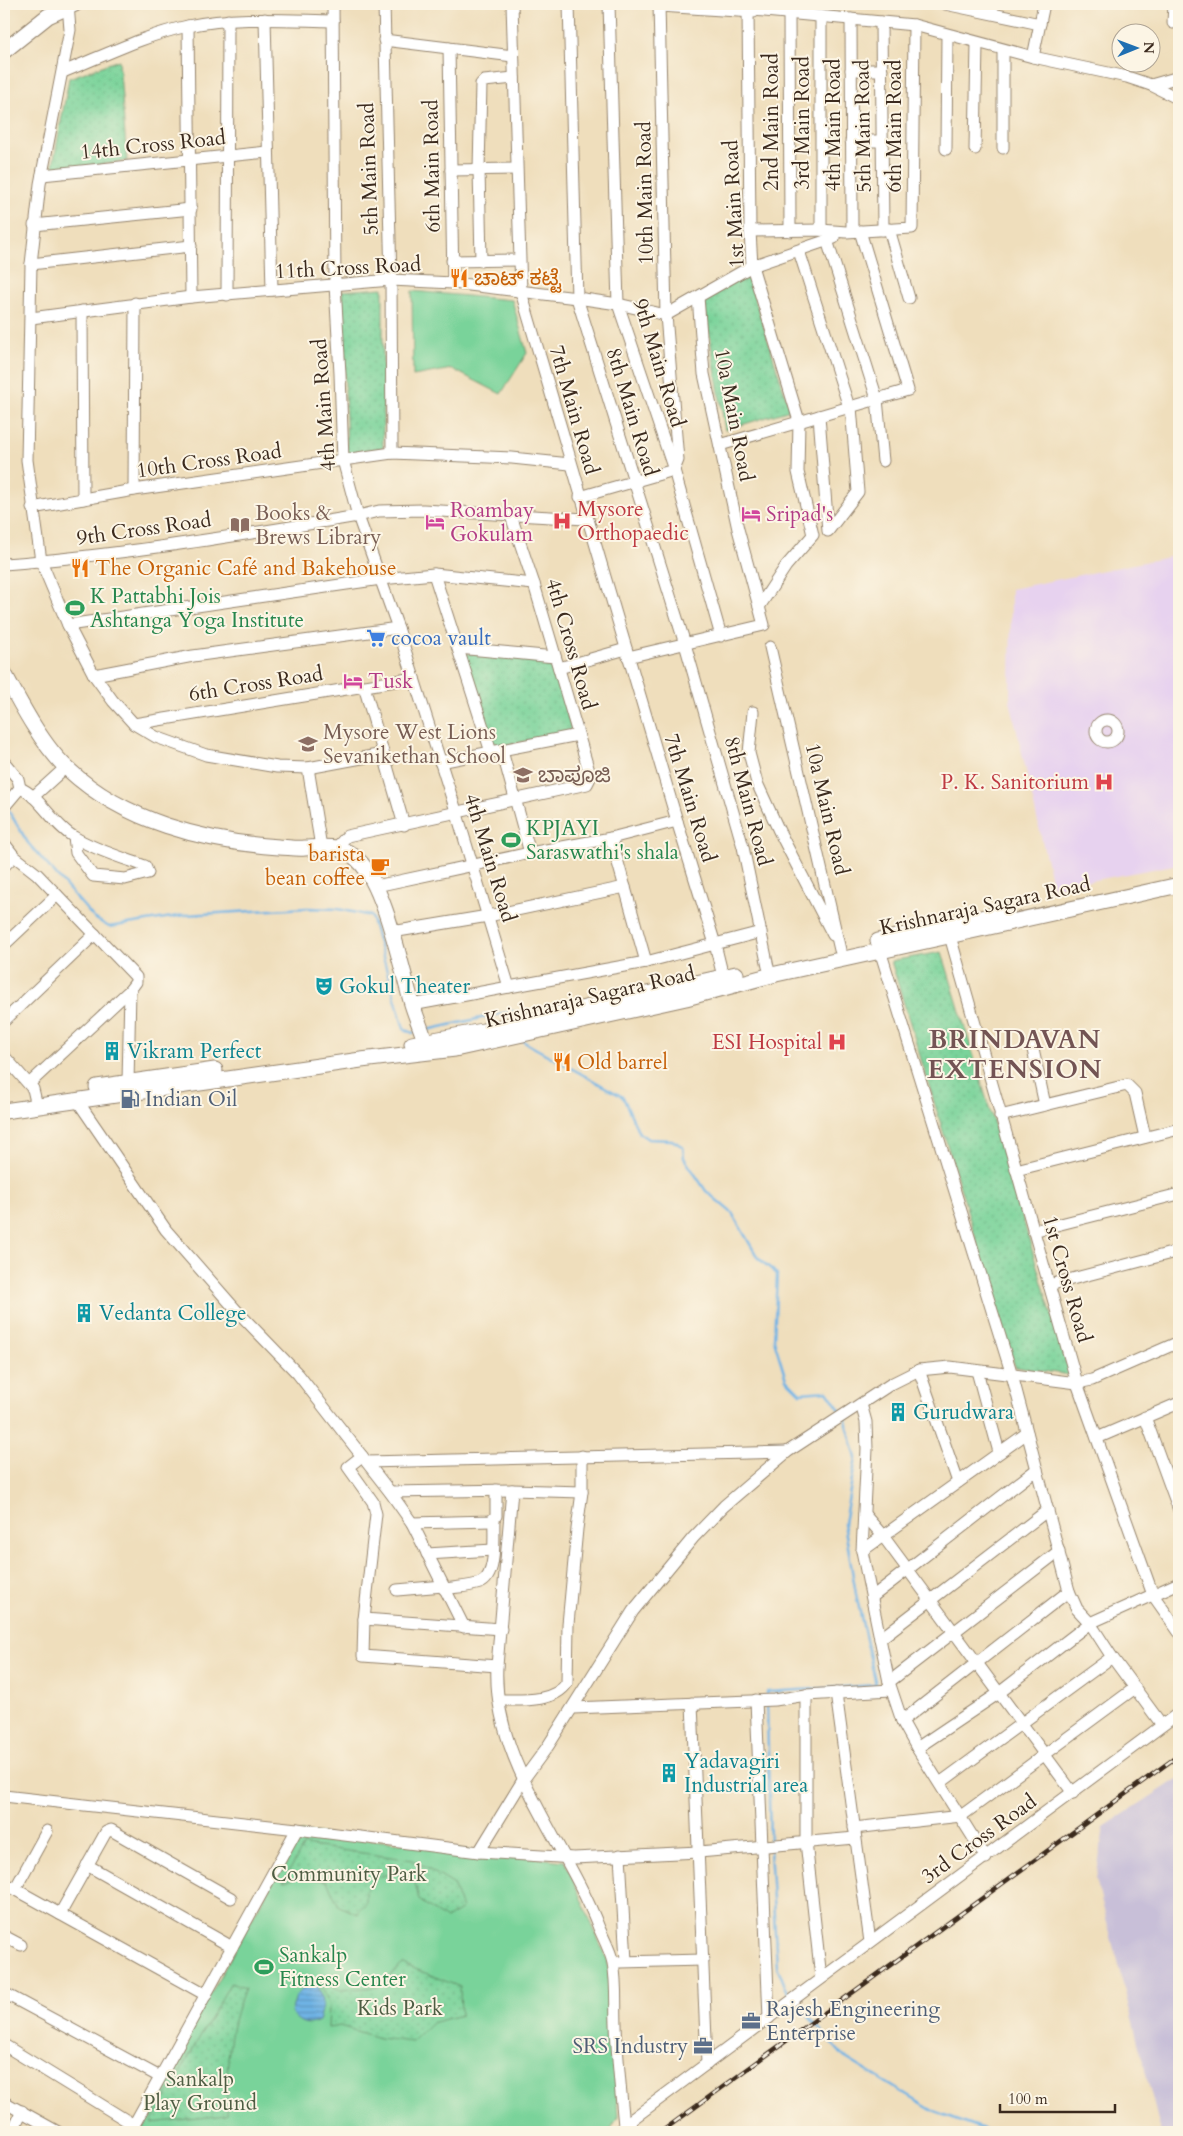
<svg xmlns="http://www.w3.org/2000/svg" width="1183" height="2136" font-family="Cardo,'Noto Sans Kannada',serif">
<defs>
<pattern id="park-dots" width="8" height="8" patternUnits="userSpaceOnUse" patternTransform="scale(1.25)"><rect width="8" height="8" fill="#79d39a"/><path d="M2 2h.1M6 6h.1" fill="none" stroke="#6ab584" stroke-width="1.8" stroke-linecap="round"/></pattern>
<pattern id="water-rules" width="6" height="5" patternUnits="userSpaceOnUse" patternTransform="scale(1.25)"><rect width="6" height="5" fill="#6fb3e5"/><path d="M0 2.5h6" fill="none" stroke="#5c92b9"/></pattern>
</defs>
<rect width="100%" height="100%" fill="#fcf5e5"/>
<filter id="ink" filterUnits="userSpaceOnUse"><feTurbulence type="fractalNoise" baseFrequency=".02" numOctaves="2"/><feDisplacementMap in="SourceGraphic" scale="10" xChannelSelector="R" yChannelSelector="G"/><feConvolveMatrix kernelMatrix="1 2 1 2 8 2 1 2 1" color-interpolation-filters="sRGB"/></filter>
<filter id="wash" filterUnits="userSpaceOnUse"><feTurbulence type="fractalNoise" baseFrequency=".0096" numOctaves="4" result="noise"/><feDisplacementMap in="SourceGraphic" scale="20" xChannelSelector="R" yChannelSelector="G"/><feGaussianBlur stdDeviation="1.12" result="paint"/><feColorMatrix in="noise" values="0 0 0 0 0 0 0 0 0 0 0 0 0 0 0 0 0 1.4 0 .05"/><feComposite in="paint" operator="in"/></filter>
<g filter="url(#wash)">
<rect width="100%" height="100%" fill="#efdebc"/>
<polygon fill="#e7d2ef" points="1179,555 1179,864 1053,888 1010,701 1011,589"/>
<polygon fill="#c8bfd8" points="1179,1778 1179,2132 1161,2132 1096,1879 1104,1827"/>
<g fill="#79d39a" stroke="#5a7e5c">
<polygon points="412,291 512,300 527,353 501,394 452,369 413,376"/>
<polygon points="300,1832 565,1861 608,1962 618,2117 609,2132 134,2132"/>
</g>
<g fill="url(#park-dots)" stroke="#5a7e5c">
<polygon points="119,60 127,161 52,171 69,78"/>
<polygon points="747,274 790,410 725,430 704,301"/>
<polygon points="383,288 383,448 347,453 342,291"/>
<polygon points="463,653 553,662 572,732 495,747"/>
<polygon points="942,952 1070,1375 1015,1367 891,961"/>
<polygon points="304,1845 413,1860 453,1884 462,1909 446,1919 419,1900 414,1878 393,1873 374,1878 366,1890 366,1904 360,1908 358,1914 339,1906 327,1881 298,1877 283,1882"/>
<polygon points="403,1964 460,1987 461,2015 431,2023 412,2042 379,2038 340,2026 328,2028 329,2006 320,1980 340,1990 376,1987"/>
<path d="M 231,1982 L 245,1988 C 226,2033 227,2068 227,2115 L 151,2123 Z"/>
</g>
<path fill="url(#water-rules)" stroke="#556e82" d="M 312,1979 L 317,1983 C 322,1996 324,2007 319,2021 C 307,2027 299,2023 291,2013 L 296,1996 Z"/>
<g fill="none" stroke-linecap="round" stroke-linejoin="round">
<g stroke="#6fb3e5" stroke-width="2.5">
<polyline points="7,808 28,843 94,918 109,927 185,915 307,908 338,909 371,916 404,1029 413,1033 417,1032"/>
<polyline points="427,1030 513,1011 516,1019"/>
<polyline points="522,1038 524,1042 623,1097 639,1133 648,1139 672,1140 683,1147 684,1158 706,1191 732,1213 758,1258 777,1274 774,1340 786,1379 800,1393 827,1391 842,1413"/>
<polyline points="767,1698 767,1692 876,1685 856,1594 844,1523 856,1458 845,1417"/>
<polyline points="767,1704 770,1843"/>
<polyline points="770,1849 777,1966 786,1988 792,1997"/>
<polyline points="795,2001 844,2057 933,2111 991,2132"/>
</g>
</g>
</g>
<g filter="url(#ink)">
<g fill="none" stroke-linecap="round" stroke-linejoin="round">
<g stroke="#95846d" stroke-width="13">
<g id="minor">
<polyline points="68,4 70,30 40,184 31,264 27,460 41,561 68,625 94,675 113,701 134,724 156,737 206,755 277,767 308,768 383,754"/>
<polyline points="333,4 335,285 340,374 343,460 358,516 398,628 457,814 509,987 646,962 761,932"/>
<polyline points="384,4 391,280 392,453"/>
<polyline points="512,4 521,292 677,821 715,944 725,985"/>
<polyline points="569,4 577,298 685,644 743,847 768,967"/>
<polyline points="609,4 618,304 674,470 721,636"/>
<polyline points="945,4 1040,24"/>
<polyline points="748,9 750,231 752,266 799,421 798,472 813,535 786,566 759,607"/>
<polyline points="753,10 914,25 1033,57 1127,77 1151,85 1179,99"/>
<polyline points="789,13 790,231"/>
<polyline points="821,16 821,230"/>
<polyline points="265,19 272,290"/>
<polyline points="851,19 852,231"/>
<polyline points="881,22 883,230"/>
<polyline points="1173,23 1174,4"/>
<polyline points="188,26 191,297"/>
<polyline points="384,40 513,56"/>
<polyline points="449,48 453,283"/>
<polyline points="1033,57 1044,4"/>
<polyline points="851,70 882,70"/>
<path d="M 63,72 C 103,56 145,35 188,26 C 236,16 285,20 333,21"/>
<polyline points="1151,85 1179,77"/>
<polyline points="851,141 882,141"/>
<polyline points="1003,148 1003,50"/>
<polyline points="946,149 947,35"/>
<polyline points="975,149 977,44"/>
<polyline points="451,170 516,169"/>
<polyline points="42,175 267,152"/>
<polyline points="34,225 191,209"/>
<polyline points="889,229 909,298"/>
<polyline points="750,231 821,230 846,232 912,228 914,25"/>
<polyline points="827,240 877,399 883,461"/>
<polyline points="799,251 849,407"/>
<polyline points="452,261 519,260"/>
<polyline points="481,261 479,169 481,84 484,81 514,78"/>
<polyline points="31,264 191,246"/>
<polyline points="227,295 228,20"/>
<polyline points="82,311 83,499"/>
<polyline points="666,315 752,266 834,238"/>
<polyline points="31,318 191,297 391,280 453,283 577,298 618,304 666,315"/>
<polyline points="819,416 828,531 858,492 851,407"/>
<polyline points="720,445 908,390 860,231"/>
<polyline points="134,490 135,303"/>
<polyline points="580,497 674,470 678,460 666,315 659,4"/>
<polyline points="32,508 134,490 392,453 512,458 570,464"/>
<path d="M 4,564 C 123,555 240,535 358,516 L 379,511 L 423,510 L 586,519"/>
<polyline points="434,574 491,752"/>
<polyline points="68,625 381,579 434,574 534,584"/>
<polyline points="770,647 840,950"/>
<polyline points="458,648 555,657"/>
<polyline points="628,657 764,625 738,529 704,374 698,297"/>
<polyline points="559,668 626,649"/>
<polyline points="94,675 193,656 398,628"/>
<polyline points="364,686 404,825"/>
<polyline points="753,712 749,753 757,783 779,831 833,935"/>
<circle cx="1107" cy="731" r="11"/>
<polyline points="134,724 414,678"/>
<polyline points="502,751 530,853"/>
<polyline points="4,762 18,779 20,788 4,807"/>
<polyline points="440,762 578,735"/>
<polyline points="308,768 321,847"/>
<path d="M 20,788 C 40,796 53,825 74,837 C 93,849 123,858 145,866 L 148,873 L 125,879 L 93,876 L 76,853 L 74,837"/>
<polyline points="33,797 66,767"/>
<polyline points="611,838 646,962"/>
<polyline points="4,843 14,856 37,874 136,977 136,982 130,990 29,1084"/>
<polyline points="337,847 347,836 587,784 590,778 589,771 534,584 511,516"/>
<polyline points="4,866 14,856"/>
<polyline points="376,886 530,853 611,838 677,821"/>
<polyline points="948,929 1077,1383 1153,1595 1179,1632"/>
<polyline points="392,932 488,916 625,887"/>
<polyline points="878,944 1012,1375 1069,1591 1077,1609 1090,1623 1112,1657 1162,1725"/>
<polyline points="4,945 57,895"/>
<polyline points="412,1005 509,987"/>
<polyline points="4,1021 95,934"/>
<polyline points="1032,1045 1045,1105"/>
<polyline points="4,1056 33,1089 37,1106"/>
<polyline points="128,1083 130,990"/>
<polyline points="77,1100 166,1230 236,1310 298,1374 390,1492 412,1523 464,1627"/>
<polyline points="1000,1116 1127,1085 1135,1093 1145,1137"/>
<polyline points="1016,1170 1179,1129"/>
<polyline points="1033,1231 1179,1194"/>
<polyline points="1049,1285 1179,1251"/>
<polyline points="919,1370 958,1482"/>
<polyline points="977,1371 999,1452"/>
<polyline points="861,1404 866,1422 867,1449 862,1551 889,1682 902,1721 917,1748 986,1858"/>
<polyline points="1145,1417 1179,1510"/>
<polyline points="1097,1438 1179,1403"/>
<polyline points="362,1456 348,1467 373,1502 376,1514 364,1619 363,1656 497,1666"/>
<polyline points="367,1462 787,1452"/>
<path d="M 512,1490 L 497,1666 C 492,1761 567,1843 599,1928 C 604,1939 611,1952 613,1963 C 617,1983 615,2004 616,2024 C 617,2058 621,2092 624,2126"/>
<polyline points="390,1492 512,1490 582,1492"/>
<polyline points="864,1514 883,1536 1073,1793"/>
<polyline points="412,1523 491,1521 496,1516 496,1490"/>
<polyline points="862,1551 1027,1433"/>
<polyline points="427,1554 493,1550"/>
<path d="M 444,1589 C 455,1587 469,1587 480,1583 C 498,1576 493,1536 494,1519"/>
<polyline points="397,1590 443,1586"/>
<polyline points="872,1597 1037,1469"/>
<polyline points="364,1619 501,1629"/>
<polyline points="880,1639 1048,1510"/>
<polyline points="889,1682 1059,1551"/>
<polyline points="836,1693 870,1942"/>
<polyline points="806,1695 806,1842 821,1978"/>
<path d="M 499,1700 C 520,1700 554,1703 567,1683 L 568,1624 L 577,1529 L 582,1492 L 582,1456"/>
<polyline points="756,1700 769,2018"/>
<polyline points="692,1703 707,2064"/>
<polyline points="573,1708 775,1700 806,1695 891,1690"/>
<polyline points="902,1721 1069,1591"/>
<polyline points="917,1748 999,1693 1090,1623 1179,1583"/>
<polyline points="940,1783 1112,1657"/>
<polyline points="4,1796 297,1829 479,1852 574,1858 699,1852 855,1838"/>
<polyline points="854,1828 961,1816 1135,1688"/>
<polyline points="479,1852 523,1780 548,1746 633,1611 693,1538 724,1506 787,1452 891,1384 919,1370 950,1367 1077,1383 1092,1380 1179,1342"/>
<polyline points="620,1855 626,1961"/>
<polyline points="87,1865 232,1947"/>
<polyline points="4,1883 206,1995"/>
<polyline points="15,1889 47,1831"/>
<polyline points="60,1914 106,1832 111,1830 231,1898"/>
<polyline points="4,1936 21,1945"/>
<polyline points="620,1962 703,1960"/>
<polyline points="4,1993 160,2077"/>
<polyline points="4,2045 134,2125"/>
<polyline points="4,2102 58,2132"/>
<polyline points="12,2132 22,2111"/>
<polyline points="130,2132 297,1829"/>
<polyline points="619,2132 631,2120 1179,1713"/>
</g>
</g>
<g stroke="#95846d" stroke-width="17">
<g id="major">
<polyline points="660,4 753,10 752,4"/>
<polyline points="4,51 48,16 75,4"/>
<path d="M 4,673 C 20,703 43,747 69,770 C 124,821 205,842 279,847 C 287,847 296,849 305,848 C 326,847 342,844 358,860 C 385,885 401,968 412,1004 C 417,1020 424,1035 428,1051"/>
<polyline points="878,941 1007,912"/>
<polyline points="412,1044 483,1031 736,974"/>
<polyline points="97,1087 215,1070"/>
<polyline points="4,1111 361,1060 455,1049 686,998 776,974 1179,885"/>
</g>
</g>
<use href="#minor" stroke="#fff" stroke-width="11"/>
<use href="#major" stroke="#fff" stroke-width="15"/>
<g stroke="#3b2a1e" stroke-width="4.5">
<polyline id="rail" points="661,2132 1179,1755"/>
</g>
<use href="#rail" stroke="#fcf5e5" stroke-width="2.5" stroke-dasharray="8" stroke-linecap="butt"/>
</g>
</g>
<defs>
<g id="restaurant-bare" transform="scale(1.5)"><path d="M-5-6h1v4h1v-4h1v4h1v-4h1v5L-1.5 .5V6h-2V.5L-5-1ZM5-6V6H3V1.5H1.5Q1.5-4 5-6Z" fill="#e8710a" stroke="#fcf5e5" stroke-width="2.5" paint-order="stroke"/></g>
<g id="hotel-bare" transform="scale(1.5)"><path d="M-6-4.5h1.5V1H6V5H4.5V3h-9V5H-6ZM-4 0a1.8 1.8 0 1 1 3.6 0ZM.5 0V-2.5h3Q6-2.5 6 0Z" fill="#d1479c" stroke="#fcf5e5" stroke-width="2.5" paint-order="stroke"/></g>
<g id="hospital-bare" transform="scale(1.5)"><path d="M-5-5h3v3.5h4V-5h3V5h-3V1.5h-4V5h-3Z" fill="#e0444e" stroke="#fcf5e5" stroke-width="2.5" paint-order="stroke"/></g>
<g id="library-bare" transform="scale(1.5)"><path d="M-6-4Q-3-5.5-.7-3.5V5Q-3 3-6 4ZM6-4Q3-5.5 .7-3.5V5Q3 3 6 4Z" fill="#8d6e63" stroke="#fcf5e5" stroke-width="2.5" paint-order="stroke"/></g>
<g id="stadium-bare" transform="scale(1.5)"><path d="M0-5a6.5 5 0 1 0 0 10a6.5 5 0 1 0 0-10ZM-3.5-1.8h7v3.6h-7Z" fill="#2e9e5b" stroke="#fcf5e5" stroke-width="2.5" paint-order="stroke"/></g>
<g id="supermarket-bare" transform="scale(1.5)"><path d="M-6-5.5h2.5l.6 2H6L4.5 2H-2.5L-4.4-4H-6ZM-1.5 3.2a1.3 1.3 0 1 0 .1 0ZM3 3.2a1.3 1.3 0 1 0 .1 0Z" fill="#3f7fe0" stroke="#fcf5e5" stroke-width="2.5" paint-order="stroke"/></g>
<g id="school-bare" transform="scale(1.5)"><path d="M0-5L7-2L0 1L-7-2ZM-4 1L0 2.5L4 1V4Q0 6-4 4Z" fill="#8d6e63" stroke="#fcf5e5" stroke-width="2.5" paint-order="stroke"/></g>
<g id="cafe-bare" transform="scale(1.5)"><path d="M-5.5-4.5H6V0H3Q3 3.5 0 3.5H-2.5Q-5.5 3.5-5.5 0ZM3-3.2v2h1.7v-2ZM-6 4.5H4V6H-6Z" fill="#e8710a" stroke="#fcf5e5" stroke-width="2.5" paint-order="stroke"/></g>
<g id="theatre-bare" transform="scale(1.5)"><path d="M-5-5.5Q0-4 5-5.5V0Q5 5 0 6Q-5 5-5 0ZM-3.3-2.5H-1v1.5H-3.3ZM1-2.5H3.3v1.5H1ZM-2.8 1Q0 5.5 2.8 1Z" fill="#0f9aa8" stroke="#fcf5e5" stroke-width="2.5" paint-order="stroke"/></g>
<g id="building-bare" transform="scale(1.5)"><path d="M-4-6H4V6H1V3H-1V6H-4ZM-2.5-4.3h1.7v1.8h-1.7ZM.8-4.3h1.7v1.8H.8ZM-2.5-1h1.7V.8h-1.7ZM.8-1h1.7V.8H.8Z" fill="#0f9aa8" stroke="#fcf5e5" stroke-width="2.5" paint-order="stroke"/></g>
<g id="fuel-bare" transform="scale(1.5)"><path d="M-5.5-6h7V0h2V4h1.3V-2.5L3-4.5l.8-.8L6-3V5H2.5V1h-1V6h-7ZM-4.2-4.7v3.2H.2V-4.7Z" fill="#5c6f8a" stroke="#fcf5e5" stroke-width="2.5" paint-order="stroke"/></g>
<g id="office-bare" transform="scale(1.5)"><path d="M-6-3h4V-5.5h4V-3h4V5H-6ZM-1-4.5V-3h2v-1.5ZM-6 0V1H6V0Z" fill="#5c6f8a" stroke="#fcf5e5" stroke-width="2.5" paint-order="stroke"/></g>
</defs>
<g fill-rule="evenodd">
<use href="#restaurant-bare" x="459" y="278"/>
<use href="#hotel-bare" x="751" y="514"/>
<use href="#hospital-bare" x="562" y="521"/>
<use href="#hotel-bare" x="435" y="522"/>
<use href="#library-bare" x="240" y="525"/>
<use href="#restaurant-bare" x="80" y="568"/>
<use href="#stadium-bare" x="75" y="608"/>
<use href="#supermarket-bare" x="376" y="638"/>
<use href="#hotel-bare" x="353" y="681"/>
<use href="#school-bare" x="308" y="744"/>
<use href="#school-bare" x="523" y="775"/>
<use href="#hospital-bare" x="1104" y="782"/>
<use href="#stadium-bare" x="511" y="840"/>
<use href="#cafe-bare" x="380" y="866"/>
<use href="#theatre-bare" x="324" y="986"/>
<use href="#hospital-bare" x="837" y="1042"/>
<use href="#building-bare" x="112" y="1051"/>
<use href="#restaurant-bare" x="562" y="1062"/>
<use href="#fuel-bare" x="130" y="1099"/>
<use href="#building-bare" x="84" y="1313"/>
<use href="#building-bare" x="898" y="1412"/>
<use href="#building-bare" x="669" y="1773"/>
<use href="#stadium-bare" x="264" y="1967"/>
<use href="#office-bare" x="751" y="2021"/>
<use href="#office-bare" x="703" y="2046"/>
</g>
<g text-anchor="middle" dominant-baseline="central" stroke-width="4" stroke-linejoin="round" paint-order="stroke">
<g font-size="21" fill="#3b2a1e" stroke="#fcf5e5">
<text transform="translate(771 122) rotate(-90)">2nd Main Road</text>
<text transform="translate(802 123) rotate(-90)">3rd Main Road</text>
<text transform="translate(833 125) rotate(-90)">4th Main Road</text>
<text transform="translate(863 126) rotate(-91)">5th Main Road</text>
<text transform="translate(894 126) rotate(-90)">6th Main Road</text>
<text transform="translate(153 145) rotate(-6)">14th Cross Road</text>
<text transform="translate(432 166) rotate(-91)">6th Main Road</text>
<text transform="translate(369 169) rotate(-92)">5th Main Road</text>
<text transform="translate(645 193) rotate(-91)">10th Main Road</text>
<text transform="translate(734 204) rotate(-93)">1st Main Road</text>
<text transform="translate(348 268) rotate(-3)">11th Cross Road</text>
<text transform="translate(659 363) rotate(73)">9th Main Road</text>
<text transform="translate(324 405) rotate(-94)">4th Main Road</text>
<text transform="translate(574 410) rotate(74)">7th Main Road</text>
<text transform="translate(632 412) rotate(73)">8th Main Road</text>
<text transform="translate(734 415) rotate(79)">10a Main Road</text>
<text transform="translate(209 461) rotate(-8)">10th Cross Road</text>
<text transform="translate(144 529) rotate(-8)">9th Cross Road</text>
<text transform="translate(571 644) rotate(74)">4th Cross Road</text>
<text transform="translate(256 684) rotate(-9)">6th Cross Road</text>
<text transform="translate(690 798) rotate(73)">7th Main Road</text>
<text transform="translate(748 801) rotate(75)">8th Main Road</text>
<text transform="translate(827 809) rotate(77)">10a Main Road</text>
<text transform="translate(490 858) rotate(73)">4th Main Road</text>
<text transform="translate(985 906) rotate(-12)">Krishnaraja Sagara Road</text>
<text transform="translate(590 997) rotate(-13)">Krishnaraja Sagara Road</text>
<text transform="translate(1067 1279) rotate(74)">1st Cross Road</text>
<text transform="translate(979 1839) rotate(-36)">3rd Cross Road</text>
</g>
<g font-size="21" fill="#c56008" stroke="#fcf5e5" text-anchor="start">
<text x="474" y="278">ಚಾಟ್ ಕಟ್ಟೆ</text>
<text x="95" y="568">The Organic Café and Bakehouse</text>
<text x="365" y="854" text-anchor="end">barista<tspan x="365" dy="24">bean coffee</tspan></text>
<text x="577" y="1062">Old barrel</text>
</g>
<g font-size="21" fill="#be3a42" stroke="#fcf5e5" text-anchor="end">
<text x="577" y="509" text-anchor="start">Mysore<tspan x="577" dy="24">Orthopaedic</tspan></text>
<text x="1089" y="782">P. K. Sanitorium</text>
<text x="822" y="1042">ESI Hospital</text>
</g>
<g font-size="21" fill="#b23c85" stroke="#fcf5e5" text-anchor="start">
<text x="450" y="510">Roambay<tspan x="450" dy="24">Gokulam</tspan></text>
<text x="766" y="514">Sripad's</text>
<text x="368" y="681">Tusk</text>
</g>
<g font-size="21" fill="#785e54" stroke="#fcf5e5" text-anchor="start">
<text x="255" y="513">Books &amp;<tspan x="255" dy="24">Brews Library</tspan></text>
<text x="323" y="732">Mysore West Lions<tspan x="323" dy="24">Sevanikethan School</tspan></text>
<text x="538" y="775">ಬಾಪೂಜಿ</text>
</g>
<g font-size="21" fill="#27864d" stroke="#fcf5e5" text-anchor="start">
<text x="90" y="596">K Pattabhi Jois<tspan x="90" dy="24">Ashtanga Yoga Institute</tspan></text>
<text x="526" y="828">KPJAYI<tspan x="526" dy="24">Saraswathi's shala</tspan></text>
<text x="279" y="1955">Sankalp<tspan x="279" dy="24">Fitness Center</tspan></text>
</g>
<g font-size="21" fill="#366cbe" stroke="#fcf5e5" text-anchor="start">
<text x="391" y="638">cocoa vault</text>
</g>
<g font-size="21" fill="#0d838f" stroke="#fcf5e5" text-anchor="start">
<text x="339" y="986">Gokul Theater</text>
<text x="127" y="1051">Vikram Perfect</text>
<text x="99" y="1313">Vedanta College</text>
<text x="913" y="1412">Gurudwara</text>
<text x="684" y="1761">Yadavagiri<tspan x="684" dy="24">Industrial area</tspan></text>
</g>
<g font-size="21" fill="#4e5e75" stroke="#fcf5e5" text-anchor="start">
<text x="145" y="1099">Indian Oil</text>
<text x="766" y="2009">Rajesh Engineering<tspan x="766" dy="24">Enterprise</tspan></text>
<text x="688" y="2046" text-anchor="end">SRS Industry</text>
</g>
<g font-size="21" fill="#4e5d43" stroke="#fcf5e5">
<text x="349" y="1874">Community Park</text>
<text x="400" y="2008">Kids Park</text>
<text x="200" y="2079">Sankalp<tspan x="200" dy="24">Play Ground</tspan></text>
</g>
<g font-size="26" font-weight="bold" letter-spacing="1" fill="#735454" stroke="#fcf5e5">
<text x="1015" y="1039">BRINDAVAN<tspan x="1015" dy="30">EXTENSION</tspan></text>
</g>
</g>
<rect width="1183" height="2136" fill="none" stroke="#fcf5e5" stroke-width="20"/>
<g transform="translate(1136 48) rotate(89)"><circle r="24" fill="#fcf5e5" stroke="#afa495"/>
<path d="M0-4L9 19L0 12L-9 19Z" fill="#1f6fb2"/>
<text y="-8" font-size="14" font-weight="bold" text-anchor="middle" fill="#3b2a1e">N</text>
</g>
<path d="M1000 2104v8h115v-8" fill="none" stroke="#3b2a1e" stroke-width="2.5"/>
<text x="1008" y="2104" font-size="15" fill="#3b2a1e" stroke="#fcf5e5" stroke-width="4" paint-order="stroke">100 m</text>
</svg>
